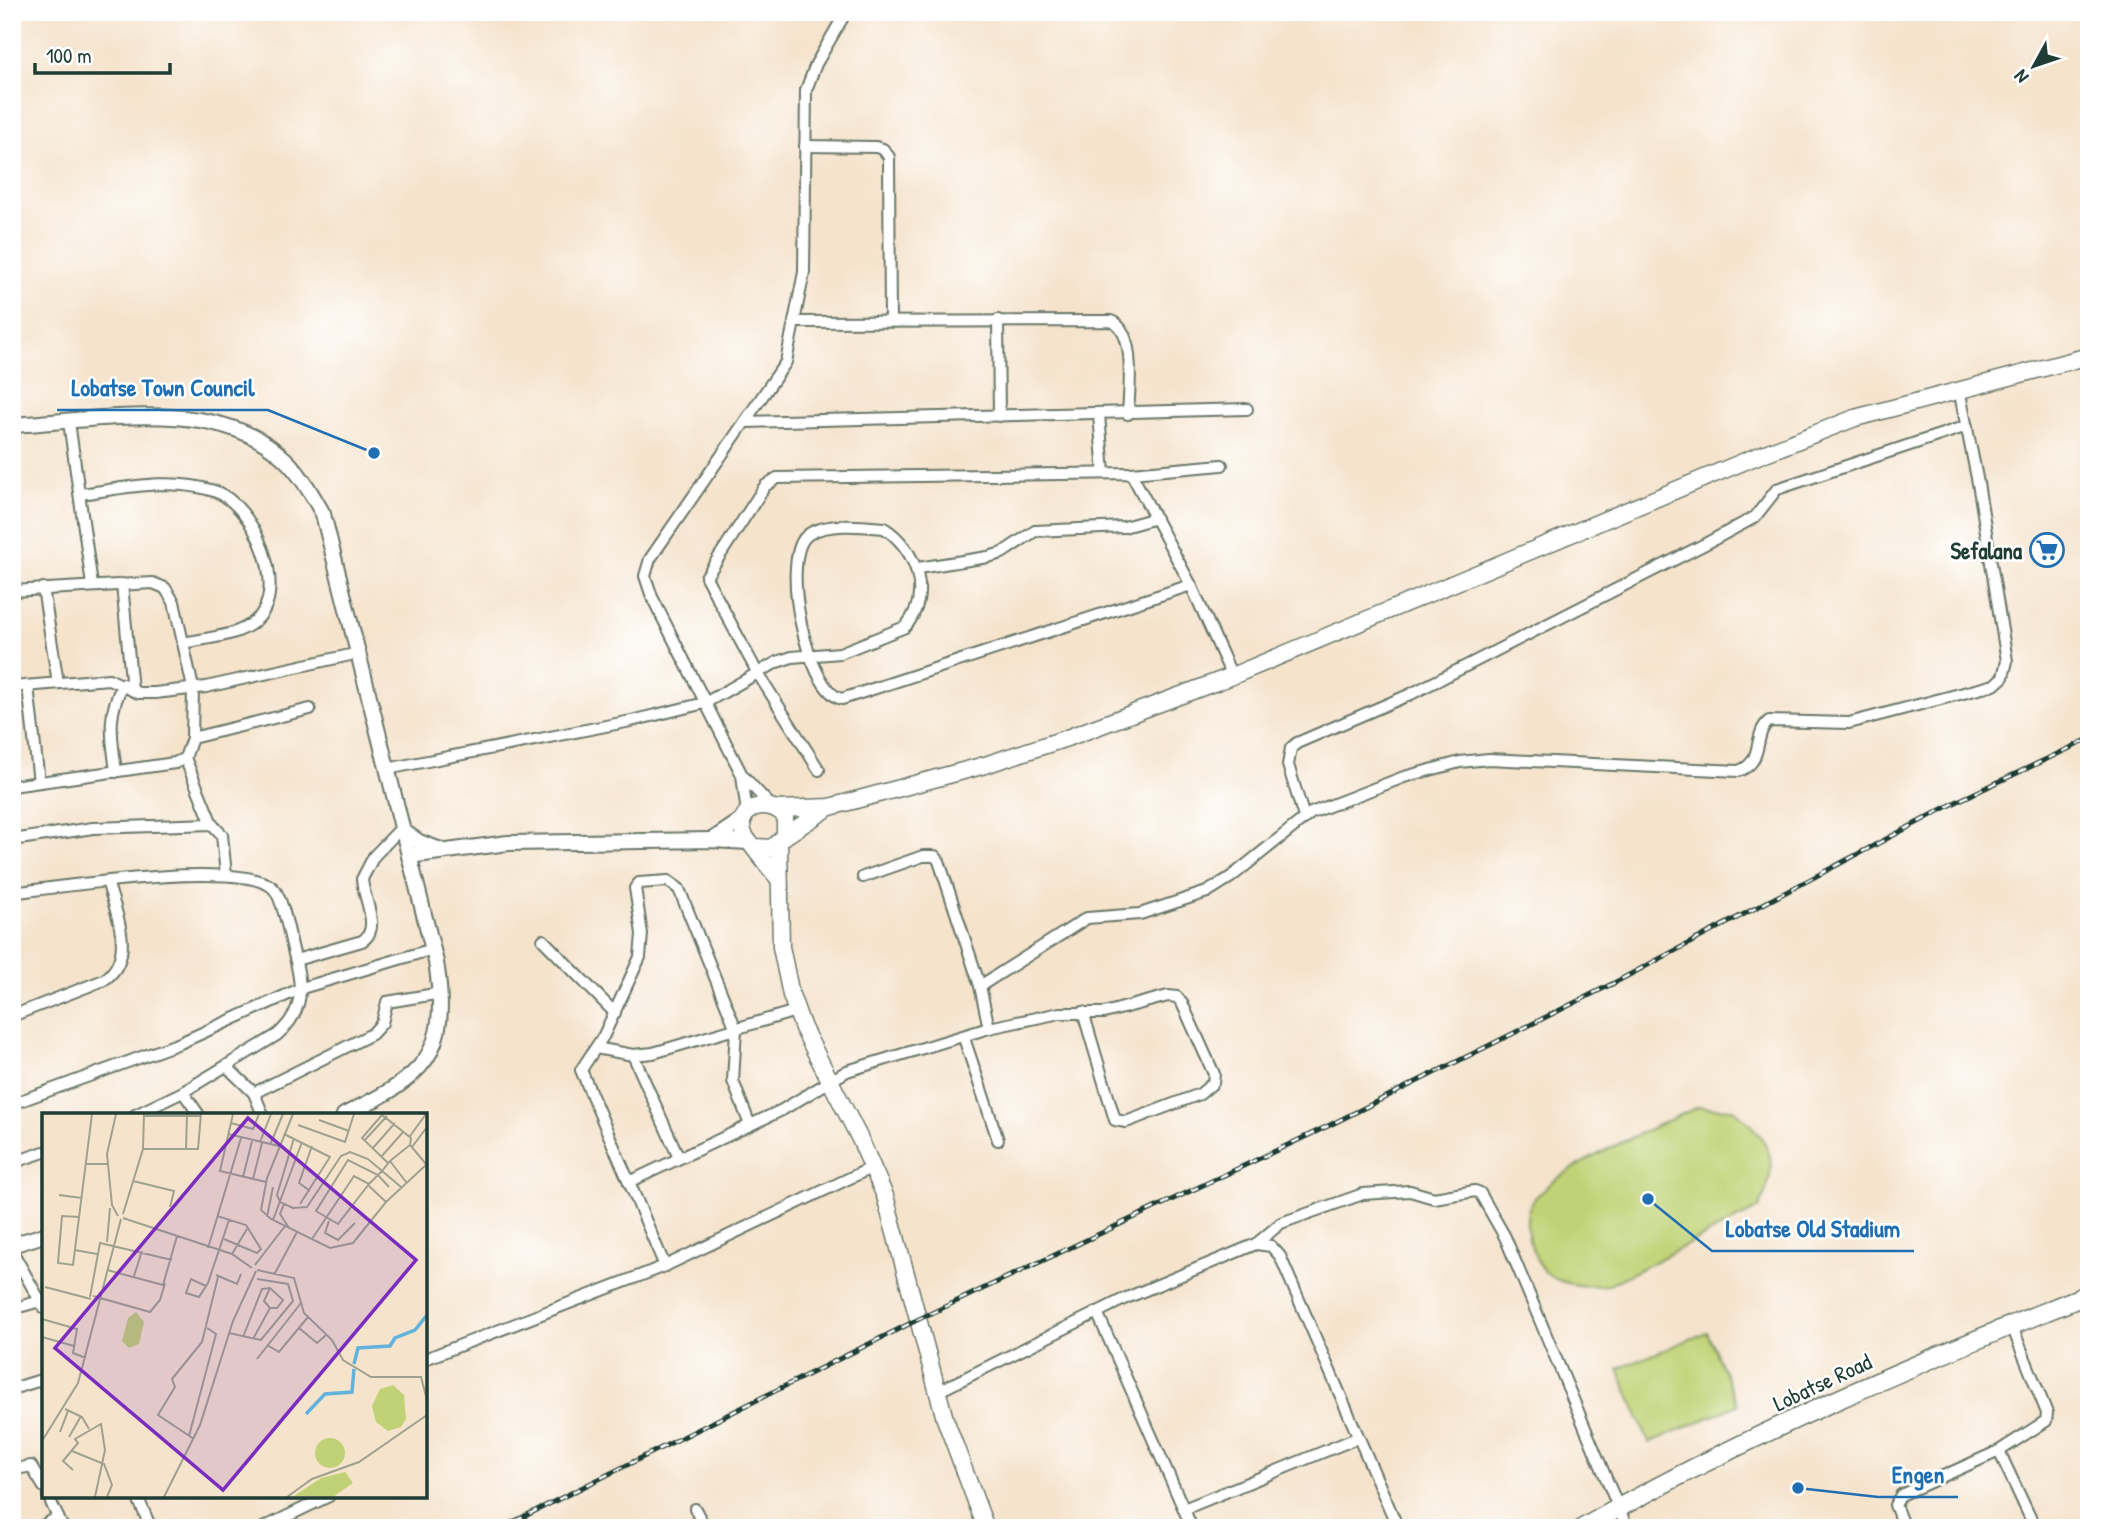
<svg xmlns="http://www.w3.org/2000/svg" width="2101" height="1540" font-family="'Patrick Hand',sans-serif">
<rect width="100%" height="100%" fill="#fff"/>
<filter id="ink" filterUnits="userSpaceOnUse"><feTurbulence type="fractalNoise" baseFrequency=".0143" numOctaves="2"/><feDisplacementMap in="SourceGraphic" scale="14" xChannelSelector="R" yChannelSelector="G"/><feConvolveMatrix kernelMatrix="1 2 1 2 8 2 1 2 1" color-interpolation-filters="sRGB"/></filter>
<filter id="wash" filterUnits="userSpaceOnUse"><feTurbulence type="fractalNoise" baseFrequency=".00686" numOctaves="4" result="noise"/><feDisplacementMap in="SourceGraphic" scale="28" xChannelSelector="R" yChannelSelector="G"/><feGaussianBlur stdDeviation="1.57" result="paint"/><feColorMatrix in="noise" values="0 0 0 0 0 0 0 0 0 0 0 0 0 0 0 0 0 1.4 0 .05"/><feComposite in="paint" operator="in"/></filter>
<g filter="url(#wash)">
<rect width="100%" height="100%" fill="#f5e3cc"/>
<g fill="#c0d275" stroke="#708854" stroke-width="2">
<path d="M 1697,1107 L 1733,1109 C 1772,1142 1781,1160 1759,1208 L 1609,1285 C 1585,1287 1548,1286 1537,1260 C 1530,1245 1523,1225 1529,1208 C 1541,1173 1661,1125 1697,1107 Z"/>
<polygon points="1707,1332 1738,1405 1649,1443 1618,1369"/>
</g>
</g>
<g filter="url(#ink)">
<g fill="none" stroke-linecap="round" stroke-linejoin="round">
<g stroke="#6a7769" stroke-width="14">
<g id="minor">
<polyline points="805,146 876,147 883,149 889,157 890,321"/>
<polyline points="998,320 999,416"/>
<path d="M 795,322 L 1111,321 C 1137,331 1129,391 1128,414"/>
<polyline points="1099,415 1104,473"/>
<polyline points="69,422 92,585"/>
<polyline points="747,422 1247,409"/>
<polyline points="1131,473 1222,465"/>
<path d="M 81,494 C 125,488 171,477 214,491 C 254,504 291,591 255,621 C 237,637 206,638 183,643"/>
<polyline points="918,568 988,557 1002,553 1035,531 1124,527 1156,518"/>
<polyline points="122,584 132,690"/>
<polyline points="43,588 58,683"/>
<polyline points="12,591 153,583 165,588 174,602 193,688 192,738 185,758 175,763 12,786"/>
<polyline points="28,686 39,782"/>
<polyline points="12,687 109,679 138,693 155,693 206,687 359,653"/>
<polyline points="192,738 310,709"/>
<polyline points="185,758 212,824"/>
<path d="M 387,769 L 631,721 L 705,703 L 777,662 L 792,657 L 840,653 L 905,627 C 933,595 916,548 884,528 C 863,526 827,522 809,534 C 778,553 806,691 842,699 L 1191,585"/>
<polyline points="819,770 757,672 706,577 765,486 777,478 1131,473 1191,585 1232,676"/>
<path d="M 116,772 C 112,737 106,717 123,684"/>
<polyline points="742,775 770,805"/>
<polyline points="747,814 742,775 652,597 645,576 650,559 786,362 804,272 806,90 816,64 846,12"/>
<polyline points="1304,817 1288,765 1291,748 1297,743 1411,694 1709,542 1755,517 1777,489 1967,426"/>
<polyline points="12,840 93,828 212,824 222,835 226,875"/>
<polyline points="863,877 923,856 935,856 939,861 980,986 989,1028"/>
<path d="M 12,893 C 58,887 242,859 273,888 C 283,897 290,939 294,954 C 303,987 305,1011 277,1035 L 183,1092 L 135,1115"/>
<polyline points="543,940 615,1013"/>
<path d="M 296,960 L 362,941 C 382,929 363,898 362,879 L 374,856 L 402,827"/>
<path d="M 980,986 L 1087,918 L 1140,914 L 1207,892 L 1231,877 L 1311,813 L 1404,777 L 1460,762 L 1489,759 L 1738,771 C 1765,763 1752,735 1769,721 L 1849,723 L 1994,685 L 2003,677 L 2007,661 L 1978,483 L 1959,389"/>
<path d="M 12,1016 L 104,980 C 137,957 116,913 107,881"/>
<polyline points="964,1038 998,1140"/>
<polyline points="596,1048 633,1055 653,1053 796,1011"/>
<polyline points="633,1055 679,1158"/>
<polyline points="226,1066 254,1093 263,1115"/>
<polyline points="183,1092 199,1115"/>
<polyline points="254,1093 372,1034 382,1023 387,1002 441,993"/>
<polyline points="12,1104 180,1043 302,988 433,949"/>
<polyline points="12,1163 44,1152"/>
<polyline points="629,1182 782,1110 847,1071 989,1028 1060,1013 1104,1013 1168,996 1177,997 1182,1003 1214,1074 1213,1083 1200,1094 1126,1122 1115,1120 1083,1012"/>
<polyline points="1256,1244 1281,1223 1363,1194 1410,1191 1434,1198 1475,1191 1480,1193 1505,1237 1627,1528"/>
<polyline points="12,1251 44,1308"/>
<polyline points="665,1266 581,1070 604,1035 640,957 642,934 635,888 639,883 668,881 679,889 736,1029 733,1081 750,1125"/>
<polyline points="12,1309 40,1301"/>
<polyline points="1097,1312 1192,1528"/>
<polyline points="425,1359 665,1266 873,1167"/>
<polyline points="12,1389 44,1379"/>
<polyline points="937,1392 1124,1299 1256,1244 1271,1246 1280,1256 1398,1528"/>
<polyline points="1999,1451 2035,1528"/>
<polyline points="12,1470 31,1466 44,1487"/>
<polyline points="48,1496 63,1528"/>
<polyline points="137,1496 151,1528"/>
<polyline points="695,1509 705,1528"/>
<polyline points="1184,1509 1357,1438"/>
<polyline points="39,1528 58,1517"/>
<polyline points="263,1528 329,1496"/>
<polyline points="1904,1528 1895,1505 1901,1495 1999,1451 2046,1421 2047,1413 2011,1324"/>
</g>
</g>
<g stroke="#6a7769" stroke-width="18">
<g id="tertiary">
<path d="M 12,425 C 93,421 212,396 279,454 C 299,470 311,493 323,514 L 436,962 C 451,1056 424,1076 344,1115"/>
<polyline points="402,830 419,842 441,850"/>
<polyline points="712,840 745,818"/>
<polyline points="409,856 508,843 712,840 749,842"/>
<polyline points="12,1245 44,1235"/>
</g>
</g>
<g stroke="#6a7769" stroke-width="19">
<g id="secondary">
<polyline points="778,809 830,807 985,765 1067,738 1232,676 1750,459 1855,418 2089,356"/>
<polyline points="785,836 825,810"/>
<polyline points="779,844 781,947 791,995 803,1028 860,1139 885,1196 945,1419 986,1528"/>
<path d="M 756,847 L 772,848 L 785,836 L 785,816 C 767,796 734,808 744,834 C 746,839 772,871 778,878"/>
</g>
</g>
<g stroke="#6a7769" stroke-width="21">
<path id="trunk" d="M 1583,1528 C 1741,1437 1919,1362 2089,1294"/>
</g>
<use href="#minor" stroke="#fff" stroke-width="10"/>
<use href="#tertiary" stroke="#fff" stroke-width="14"/>
<use href="#secondary" stroke="#fff" stroke-width="16"/>
<use href="#trunk" stroke="#fff" stroke-width="18"/>
<g stroke="#1f3d34" stroke-width="5">
<polyline id="rail" points="501,1528 919,1319 1328,1126 1612,984 1960,800 2089,739"/>
</g>
<use href="#rail" stroke="#fff" stroke-width="2.5" stroke-dasharray="8" stroke-linecap="butt"/>
</g>
</g>
<defs>
<g id="supermarket-ring" transform="scale(1.75)"><circle r="9.5" fill="#fff" stroke="#1f6fb2" stroke-width="1.5"/><path d="M-6-5.5h2.5l.6 2H6L4.5 2H-2.5L-4.4-4H-6ZM-1.5 3.2a1.3 1.3 0 1 0 .1 0ZM3 3.2a1.3 1.3 0 1 0 .1 0Z" fill="#1f6fb2"/></g>
</defs>
<g fill-rule="evenodd">
<use href="#supermarket-ring" x="2047" y="550"/>
</g>
<g text-anchor="middle" dominant-baseline="central" stroke-width="5" stroke-linejoin="round" paint-order="stroke">
<g font-size="23" font-weight="bold" fill="#1f3d34" stroke="#fff" text-anchor="end">
<text x="2022" y="550">Sefalana</text>
</g>
<g font-size="23" fill="#1f3d34" stroke="#fff">
<text transform="translate(1822 1382) rotate(-25)">Lobatse Road</text>
</g>
</g>
<g transform="translate(42 1113)">
<rect width="385" height="385" fill="#f5e3cc"/>
<path d="M 94,199 L 102,209 L 97,231 L 87,235 L 80,228 L 86,205 ZM 351,272 L 362,282 L 364,306 L 359,314 L 346,318 L 334,309 L 330,293 L 338,276 Z" fill="#c0d275"/>
<path d="M 303,359 L 311,370 L 291,384 L 252,383 L 279,365 Z" fill="#c0d275"/>
<path d="M273 340a15 15 0 1 1 30 0a15 15 0 1 1-30 0Z" fill="#c0d275"/>
<path fill="none" stroke="#61b2dc" stroke-width="3.5" d="M 312,251 L 316,235 L 348,233 L 353,225 L 373,217 L 385,202M 264,301 L 283,281 L 310,279 L 312,256"/>
<path fill="none" stroke="#9fa18f" stroke-width="2" d="M 74,1 L 65,41 L 70,92 L 76,103M 191,1 L 178,58 L 224,69M 251,1 L 225,65 L 219,97 L 229,106 L 288,135 L 311,130 L 344,89 L 385,51M 102,3 L 159,3M 277,7 L 307,18M 189,10 L 211,16 L 217,1M 256,12 L 303,29 L 312,1M 186,21 L 237,33M 242,21 L 288,44 L 258,91M 368,23 L 384,1M 252,25 L 235,82 L 238,89 L 251,95 L 265,94 L 299,43 L 308,39 L 326,46 L 359,74M 322,28 L 345,3M 218,29 L 229,1M 228,32 L 241,1M 370,34 L 385,14M 100,36 L 156,36 L 159,1M 330,36 L 353,10M 144,37 L 145,1M 339,44 L 362,18M 348,48 L 364,69M 346,50 L 320,25 L 340,2 L 369,25 L 368,32 L 384,51M 44,51 L 66,51M 201,64 L 210,28M 211,66 L 220,30M 91,68 L 132,78 L 128,94M 326,72 L 344,89M 347,74 L 336,62 L 306,47 L 274,98 L 296,111 L 327,71 L 340,58 L 348,48 L 368,32M 268,78 L 257,70 L 270,33M 17,82 L 40,85M 242,91 L 238,101 L 247,115M 81,101 L 101,36 L 102,1M 175,103 L 204,112 L 219,136 L 215,140 L 182,126M 37,104 L 20,103 L 16,150 L 31,152 L 50,1M 225,104 L 231,74M 81,105 L 190,141 L 210,155M 231,107 L 260,29M 287,108 L 283,120 L 296,127 L 313,110M 270,126 L 312,63 L 327,71M 65,129 L 68,95M 166,135 L 199,25M 33,137 L 55,141M 190,141 L 205,116M 213,152 L 243,113M 65,157 L 121,172 L 135,123M 215,157 L 252,165 L 262,200 L 290,227 L 301,247 L 329,264 L 379,264 L 385,287M 174,162 L 195,171 L 199,161M 232,162 L 255,119M 92,163 L 100,138M 164,173 L 149,166 L 144,180 L 157,184 L 166,170 L 187,107M 3,174 L 49,186M 51,183 L 108,199 L 118,187 L 123,170M 48,184 L 58,130 L 130,147M 228,195 L 222,188 L 228,175M 0,206 L 35,216 L 31,240 L 44,245M 257,215 L 275,230 L 284,222M 187,220 L 219,227 L 251,188 L 246,171 L 215,166M 0,224 L 32,233M 201,224 L 220,176 L 228,175 L 241,187 L 235,195 L 228,195 L 211,226M 225,232 L 237,239 L 266,204M 215,246 L 259,190M 23,296 L 40,304 L 47,316M 18,319 L 26,298M 147,323 L 174,221 L 165,215M 27,324 L 39,303M 152,326 L 116,302 L 133,274 L 130,266 L 160,229 L 176,164M 0,328 L 36,270 L 79,106M 30,338 L 62,351 L 70,372 L 65,384M 31,357 L 21,348 L 36,330 L 33,326 L 59,311 L 63,337 L 53,384M 122,384 L 158,312 L 191,208 L 214,158M 245,384 L 270,366 L 317,349 L 385,302"/>
<path fill="#7b2cbf" fill-opacity="0.15" stroke="#7b2cbf" stroke-width="3.5" d="M 206,5 L 374,147 L 181,377 L 13,235 Z"/>
<rect width="385" height="385" fill="none" stroke="#1f3d34" stroke-width="3.5"/>
</g>
<path fill="none" stroke="#1f6fb2" stroke-width="2.5" d="M374 453L268 410H57M1648 1199L1712 1251H1914M1798 1488L1878 1497H1958"/>
<g fill="#1f6fb2" stroke="#fff" stroke-width="2.5">
<circle cx="374" cy="453" r="7"/>
<circle cx="1648" cy="1199" r="7"/>
<circle cx="1798" cy="1488" r="7"/>
</g>
<g font-size="24" text-anchor="middle" font-weight="bold" fill="#1f6fb2" stroke="#fff" stroke-width="5" stroke-linejoin="round" paint-order="stroke">
<text x="163" y="396">Lobatse Town Council</text>
<text x="1813" y="1237">Lobatse Old Stadium</text>
<text x="1918" y="1483">Engen</text>
</g>
<rect width="2101" height="1540" fill="none" stroke="#fff" stroke-width="42"/>
<g transform="translate(2034 66) rotate(230)" stroke="#ffffff" stroke-width="5" paint-order="stroke">
<path d="M0-5L12 26L0 18L-12 26Z" fill="#1f3d34"/>
<text y="-10" font-size="19" font-weight="bold" text-anchor="middle" fill="#1f3d34">N</text>
</g>
<path d="M35 63v10h135v-10" fill="none" stroke="#1f3d34" stroke-width="3.5"/>
<text x="46" y="63" font-size="21" fill="#1f3d34" stroke="#ffffff" stroke-width="5" paint-order="stroke">100 m</text>
</svg>
